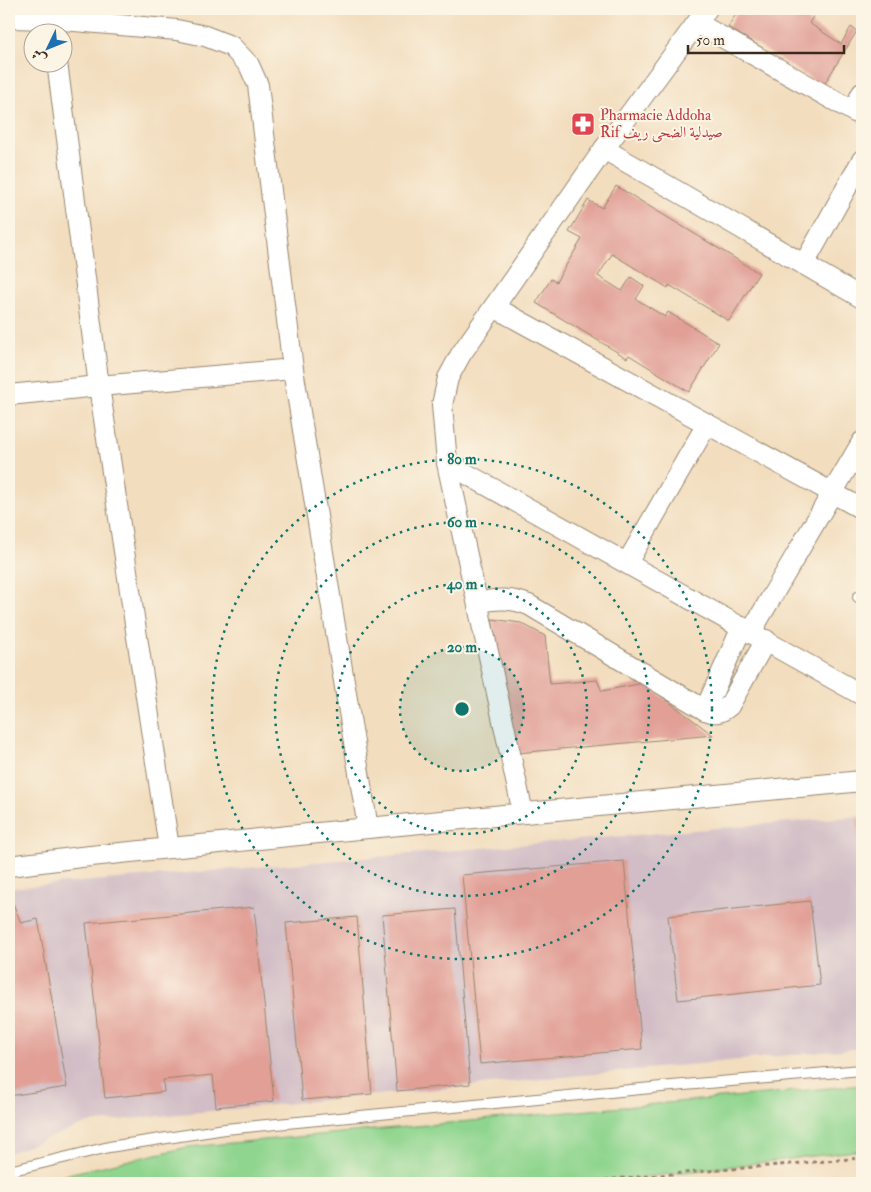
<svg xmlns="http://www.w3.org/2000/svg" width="871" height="1192" font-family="'IM FELL Double Pica',Amiri,serif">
<rect width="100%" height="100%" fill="#fcf5e5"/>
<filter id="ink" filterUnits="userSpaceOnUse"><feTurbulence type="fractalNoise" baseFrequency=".02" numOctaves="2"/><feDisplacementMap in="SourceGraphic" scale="10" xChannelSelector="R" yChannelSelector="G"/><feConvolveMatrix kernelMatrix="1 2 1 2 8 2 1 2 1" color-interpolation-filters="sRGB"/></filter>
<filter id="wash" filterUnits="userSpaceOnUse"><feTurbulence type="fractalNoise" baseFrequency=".0096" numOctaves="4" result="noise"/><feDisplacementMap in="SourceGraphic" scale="20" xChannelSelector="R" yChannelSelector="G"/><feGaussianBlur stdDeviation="1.12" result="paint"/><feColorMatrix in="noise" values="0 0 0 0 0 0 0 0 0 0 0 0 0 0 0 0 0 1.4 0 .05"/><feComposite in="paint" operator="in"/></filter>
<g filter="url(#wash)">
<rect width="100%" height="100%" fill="#f2ddbe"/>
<polygon fill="#d2bdc6" points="862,816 862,1048 88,1123 9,1153 9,888"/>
<polygon fill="#90d58f" stroke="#668056" points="862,1085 862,1150 598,1183 38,1183 72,1173 188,1147"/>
<g id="blocks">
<g fill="#e19f96">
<polygon points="739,9 791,9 790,10 797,14 800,9 818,9 809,23 841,44 851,27 857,31 823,86 728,27"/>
<polygon points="616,186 759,273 729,321 669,285 668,288 612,254 598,276 622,291 631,277 644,286 636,299 665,317 668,312 719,343 689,392 629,355 627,358 536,303 551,279 556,282 582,239 569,232 588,200 602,208"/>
<polygon points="492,619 521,623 545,636 550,684 597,680 602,691 644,683 713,735 517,753"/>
<polygon points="862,818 862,863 861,863 856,819"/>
<polygon points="624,861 642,1049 480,1064 462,875"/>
<polygon points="9,894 21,923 38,919 67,1087 9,1096"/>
<polygon points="810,901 820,985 678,1000 668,916"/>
<polygon points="254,907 274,1101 216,1107 213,1075 163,1080 164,1092 105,1098 86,923"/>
<polygon points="455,909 470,1084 397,1091 382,915"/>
<polygon points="357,917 372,1094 302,1100 286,923"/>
</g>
</g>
</g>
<g filter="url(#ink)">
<use href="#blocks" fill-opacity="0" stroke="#96846e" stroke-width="1"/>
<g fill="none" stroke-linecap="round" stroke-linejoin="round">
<g stroke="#96846e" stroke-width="12">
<g id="lane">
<polyline points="858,597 862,600"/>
<polyline points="9,1171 109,1147 225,1129 672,1086 862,1070"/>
</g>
</g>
<g stroke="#96846e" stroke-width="22">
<g id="street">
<polyline points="9,18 52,19 177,30 205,36 231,46 249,65 258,85 293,369 368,828"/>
<polyline points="697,23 862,116"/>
<polyline points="57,62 99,386 169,848"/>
<polyline points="853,111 862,93"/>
<polyline points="604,149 862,298"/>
<polyline points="804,264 862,160"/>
<polyline points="494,307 862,509"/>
<polyline points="9,395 99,386 293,369"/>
<polyline points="447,463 862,695"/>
<polyline points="627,563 707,424"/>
<path d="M 478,603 C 496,598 511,598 529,605 L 705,710 C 715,714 721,713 729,706 L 766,640"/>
<polyline points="751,632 862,442"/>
<polyline points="705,710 742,627"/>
<polyline points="523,813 447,463 442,405 448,378 461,354 604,149 707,9"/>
<polyline points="9,866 81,857 368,828 862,781"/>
</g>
</g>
<polyline stroke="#96846e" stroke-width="3" stroke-dasharray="4 4" stroke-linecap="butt" points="565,1183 862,1158"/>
<use href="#lane" stroke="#fff" stroke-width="10"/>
<use href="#street" stroke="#fff" stroke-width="20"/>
</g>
</g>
<circle cx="462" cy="709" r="62" fill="#0f766e" fill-opacity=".12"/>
<g fill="none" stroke="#0f766e" stroke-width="2.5" stroke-dasharray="2.5 5">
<circle cx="462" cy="709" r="62"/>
<circle cx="462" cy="709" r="125"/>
<circle cx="462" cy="709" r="187"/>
<circle cx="462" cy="709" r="250"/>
</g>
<defs>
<g id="pharmacy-square" transform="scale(1.25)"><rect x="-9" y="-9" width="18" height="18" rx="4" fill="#e0444e" stroke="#fcf5e5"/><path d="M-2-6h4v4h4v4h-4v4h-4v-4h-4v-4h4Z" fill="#fff"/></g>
</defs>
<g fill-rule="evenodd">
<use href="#pharmacy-square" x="583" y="124"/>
</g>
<g text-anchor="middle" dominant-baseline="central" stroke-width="4" stroke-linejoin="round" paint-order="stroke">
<g font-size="15" fill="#be3a42" stroke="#fcf5e5" text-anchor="start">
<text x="600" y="115">Pharmacie Addoha<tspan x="600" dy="17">Rif صيدلية الضحى ريف</tspan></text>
</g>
</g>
<circle cx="462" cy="709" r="8" fill="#0f766e" stroke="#fcf5e5" stroke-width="2.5"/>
<g font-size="15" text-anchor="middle" font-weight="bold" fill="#0f766e" stroke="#fcf5e5" stroke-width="4" stroke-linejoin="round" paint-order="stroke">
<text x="462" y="464">80 m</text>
<text x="462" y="527">60 m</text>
<text x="462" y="589">40 m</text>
<text x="462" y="652">20 m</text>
</g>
<rect width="871" height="1192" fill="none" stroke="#fcf5e5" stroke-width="30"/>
<g transform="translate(48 48) rotate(227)"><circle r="24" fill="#fcf5e5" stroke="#afa495"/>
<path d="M0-4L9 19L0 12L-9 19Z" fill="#1f6fb2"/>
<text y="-8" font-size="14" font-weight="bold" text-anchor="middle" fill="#3b2a1e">ش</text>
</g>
<path d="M688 45v8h156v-8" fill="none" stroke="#3b2a1e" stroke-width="2.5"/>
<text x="696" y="45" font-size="15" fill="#3b2a1e" stroke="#fcf5e5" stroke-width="4" paint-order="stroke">50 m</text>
</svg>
